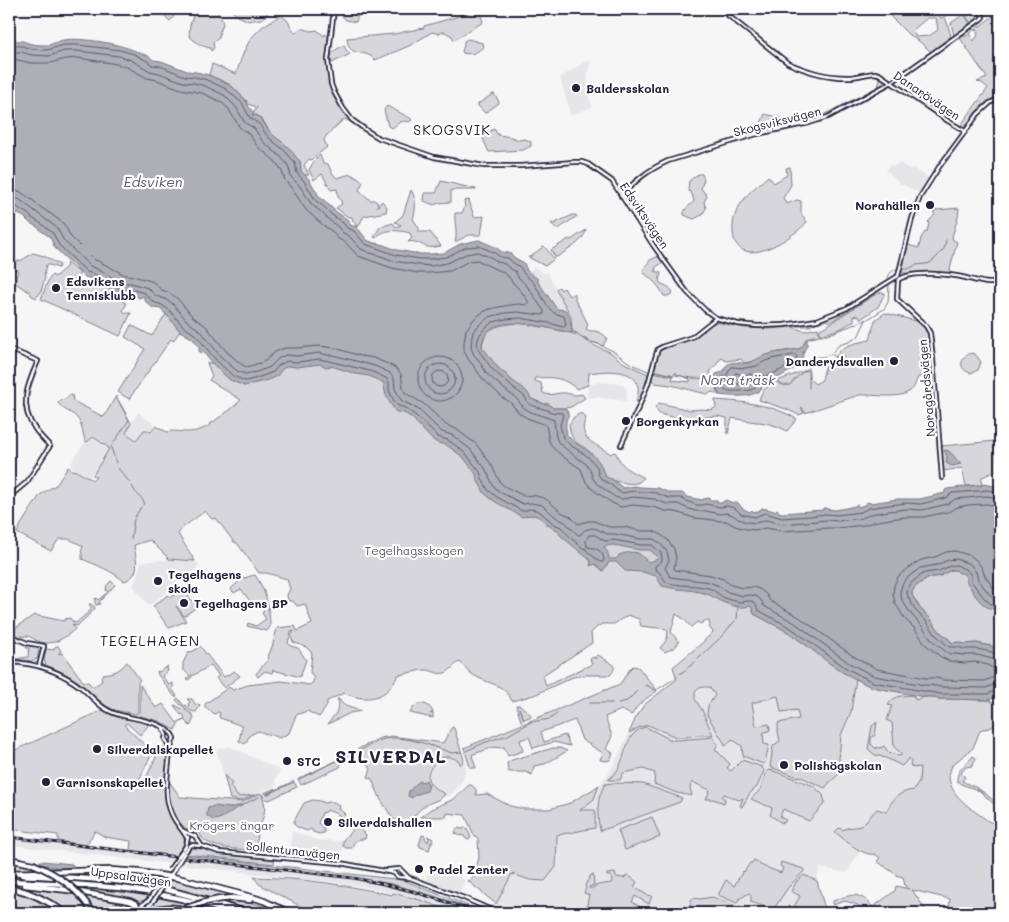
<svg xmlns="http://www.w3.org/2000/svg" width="1009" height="922" font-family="Mali,sans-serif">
<rect width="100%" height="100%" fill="#f6f6f7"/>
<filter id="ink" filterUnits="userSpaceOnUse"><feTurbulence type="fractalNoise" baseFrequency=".02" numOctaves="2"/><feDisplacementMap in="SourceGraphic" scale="10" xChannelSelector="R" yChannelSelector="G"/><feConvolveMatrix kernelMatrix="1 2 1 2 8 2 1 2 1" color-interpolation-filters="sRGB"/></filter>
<g filter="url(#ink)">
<g fill="#e6e6e9">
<polygon points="586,61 591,62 587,76 589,98 593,107 571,115 560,78"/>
<polygon points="900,163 909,169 913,168 929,178 919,193 901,184 886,170 890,164 893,166"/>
<polygon points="535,267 543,273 547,272 567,309 561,310 556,309 553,305 538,282 538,279 529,272"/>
<polygon points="600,382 622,384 627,389 626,401 596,397 587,398 588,385"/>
<polygon points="138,412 156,426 151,432 136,440 126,433"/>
<polygon points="93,437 108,447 109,449 93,475 89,477 75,470 70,465 83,445"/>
<polygon points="169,559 195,561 200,566 149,606 136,590 134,585 141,562"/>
<polygon points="743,629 856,678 871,687 891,690 894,692 912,696 968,702 970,752 955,762 948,778 895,827 860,851 847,873 820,868 817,880 825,913 506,913 495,908 518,823 570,803 592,790 599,785 610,772 634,723 644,705"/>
<polygon points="229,746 280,770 275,780 277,785 254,795 238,797 230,785 231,784 224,775 216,750"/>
<polygon points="445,757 449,757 458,760 460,765 464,760 466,767 463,780 459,786 453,793 442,798 444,794 435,788 429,780 428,776 430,771 436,762"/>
<polygon points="292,831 316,840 339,841 343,840 342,860 290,855"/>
<polygon points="9,836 357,878 391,884 421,892 458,904 478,913 457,913 420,900 393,893 360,886 330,882 9,845"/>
<polygon points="432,867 465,880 459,895 425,883 427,876"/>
</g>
<g fill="#d7d7db" stroke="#7c7c8b" fill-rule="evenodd">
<polygon points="158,9 180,9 170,21"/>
<path d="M 206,9 C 217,9 220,13 223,24 L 220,31 L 219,38 L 213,42 L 214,48 L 211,51 L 210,48 L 200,45 L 189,36 L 190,25 L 193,16 Z"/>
<path d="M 233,9 L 269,9 C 266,22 259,18 249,21 L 238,16 L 233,12 Z"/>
<polygon points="340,9 344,9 343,12 358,15 356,22 346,20 339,13"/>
<path d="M 477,9 L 479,9 L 483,22 L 454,40 L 452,36 L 445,32 L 441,32 L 440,34 L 432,32 L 409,46 L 375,60 C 364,47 349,60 347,38 L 394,34 L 423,28 L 424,28 L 424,26 L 456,17 Z"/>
<path d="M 883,9 L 936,9 L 941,18 L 945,16 L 951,36 L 931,52 L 919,41 L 908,34 ZM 927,18 L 936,18 L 938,30 L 929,36 L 916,37 L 912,31 Z"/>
<polygon points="961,9 977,9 978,13 976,21 972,23 971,23"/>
<path d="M 1000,11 L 1000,96 C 984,100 976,111 967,124 L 962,126 L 961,125 L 988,88 L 982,83 L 977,82 L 987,78 L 960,38 L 967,32 L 965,35 L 965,37 L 969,34 L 974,41 L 978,35 L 977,33 L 978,31 L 977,29 L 975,31 L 973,29 L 972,30 L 972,32 L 970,34 L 968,31 L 976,26 L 980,26 Z"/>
<polygon points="964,14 970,24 954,36 951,23"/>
<path d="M 281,15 L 287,20 L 295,33 L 301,28 L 311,31 L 317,30 L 324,36 L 325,34 L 328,36 L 327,66 L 330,84 L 341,108 L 353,123 L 344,119 L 326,136 L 324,140 L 327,147 L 311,160 L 309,159 L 304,165 L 309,175 L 305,175 L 301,171 L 300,161 L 293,154 L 289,148 L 271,134 L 264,122 L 257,115 L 252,116 L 257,107 L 247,104 L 247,101 L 235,89 L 229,84 L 209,75 L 212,64 L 236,74 C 241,60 246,41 258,31 C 264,24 274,20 281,15 Z"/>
<path d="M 468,39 L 482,43 L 483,47 C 477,53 471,55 463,53 L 462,51 L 464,45 L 464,41 Z"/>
<path d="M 344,45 L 346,50 L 350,54 L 332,63 C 328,52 336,50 344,45 Z"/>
<path d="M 875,75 C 879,75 882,76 885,79 L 884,81 L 885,84 L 824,117 L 798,124 L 795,123 L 793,122 L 792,120 L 794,119 L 813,120 L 817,116 L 819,117 L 878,87 L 880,79 Z"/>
<polygon points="493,94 494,94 498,100 499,103 485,113 478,106 478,104"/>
<path d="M 387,106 L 410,118 L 412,120 L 409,122 C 401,119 398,124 392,128 L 388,126 L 384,110 Z"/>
<path d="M 765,114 C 769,115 787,119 788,120 C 788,121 788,123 789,124 L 787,126 L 760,132 L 758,130 Z"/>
<polygon points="494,129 498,135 511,137 519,140 525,139 531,142 531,146 523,150 489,152 483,139 489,132"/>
<polygon points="320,155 323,163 328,164 332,173 337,178 351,174 363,182 359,190 370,200 374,200 378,203 377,207 382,201 387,207 386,212 364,216 358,227 353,221 352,217 348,217 336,208 342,204 341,201 338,196 337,189 331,190 322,174 314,180 309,170 314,161"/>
<path d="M 790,167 L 791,185 L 783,198 L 787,204 L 797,200 L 801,201 L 801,213 L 807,222 C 793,238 738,274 733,233 C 732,221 735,211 743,201 C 749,191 760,184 768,176 L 774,183 L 787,175 L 786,168 Z"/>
<path d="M 698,174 L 702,174 L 704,179 L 701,188 L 707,196 L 704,202 L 706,208 L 702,215 L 694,219 L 684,215 C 683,208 691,206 694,201 L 692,194 L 688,190 L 689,181 Z"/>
<polygon points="441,181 476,189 476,190 451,190 451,202 439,203 434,205 424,201 425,193 436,193"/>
<path d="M 411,190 C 417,200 416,209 413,219 L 419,228 L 419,232 L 430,232 L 441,246 C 436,247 432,248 428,247 C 421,245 416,240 408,242 L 412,238 L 410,233 C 399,230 383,228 376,238 L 374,237 L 380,227 L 393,223 L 396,227 L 401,225 L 395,222 L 403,215 Z"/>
<path d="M 469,200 L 474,217 L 484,216 L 481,235 L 469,235 L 455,242 C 458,232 454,223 455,213 L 462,213 L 465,207 L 464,201 Z"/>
<polygon points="959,208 958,217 952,237 953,240 957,242 949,273 925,274 903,273 902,271 908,245 919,248 921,238 925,232 927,232 929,223 928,222 934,216 935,214 933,212 936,210"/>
<polygon points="573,215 575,215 577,216 557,230 551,223 555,224 557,222"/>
<path d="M 586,230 C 584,242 567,250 557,257 L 555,257 L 551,250 L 569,239 L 571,240 Z"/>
<polygon points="544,246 554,259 545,266 528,257 530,257"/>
<polygon points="33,253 44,256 60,265 58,268 50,265 46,265 44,276 45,278 42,288 41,292 36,298 31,295 31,293 15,283 18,270 9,269 9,263 22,260"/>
<path d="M 659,256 L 664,262 L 656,267 L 655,271 L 661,273 L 659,281 L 660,283 C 666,286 671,287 673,293 L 668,296 L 664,296 C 660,287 652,279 644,273 L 643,270 L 650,260 Z"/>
<path d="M 67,263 L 80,273 L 75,283 L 80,285 L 86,280 C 92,283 97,283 102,286 C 109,290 113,295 121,297 L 123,301 L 125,302 L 126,305 L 123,310 L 125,313 L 131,313 L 120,336 L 41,299 L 48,281 L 52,275 L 55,277 L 67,266 L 66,265 Z"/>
<path d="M 559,287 L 561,290 L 564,288 L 569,296 L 575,293 L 575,299 L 588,324 L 586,329 L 590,331 C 596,330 603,333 607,338 L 603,346 L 587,340 L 572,330 L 571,316 L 556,289 Z"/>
<polygon points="875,292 875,293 830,322 827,320 812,324 811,326 792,326 817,321 841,312"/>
<polygon points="881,292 885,293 878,307 861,319 858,315 854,316 854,321 840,329 820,335 820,329 830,324 835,320 873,296"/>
<path d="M 885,313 L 920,322 L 926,330 L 928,334 L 931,373 L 927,376 L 918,377 C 916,382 915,388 910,391 C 899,400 873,394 859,395 L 805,413 L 802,407 L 801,408 L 804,413 L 799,415 L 786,409 L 759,400 C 760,396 762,392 765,389 C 774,381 796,374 807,370 L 809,378 L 815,384 L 822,380 L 826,362 C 839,358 834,356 842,349 C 850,343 862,342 870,340 L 875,320 Z"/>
<polygon points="166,314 180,331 173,341 171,339 129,399 118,392 145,349 125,337 131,325 152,336"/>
<polygon points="716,322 745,328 768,329 793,327 804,331 818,328 819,335 809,337 801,348 798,349 774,353 763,356 755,361 744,363 741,359 726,361 722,358 718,361 717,364 710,372 719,395 713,392 707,394 671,385 655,383 652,380 651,375 652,372 673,376 672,380 690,382 690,379 676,374 676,372 673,375 653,370 659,352 662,349 696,336 710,325"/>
<path d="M 519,323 L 548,328 L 571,333 L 580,337 L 595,346 L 610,352 L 624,363 L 648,374 L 646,383 L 640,402 L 636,402 C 637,398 639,391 638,387 C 635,367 603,371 589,373 L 588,385 L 577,389 C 562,377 554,377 535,378 L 534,379 L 535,381 L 541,383 L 543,393 C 550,397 556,392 565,393 C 573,394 573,396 582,394 L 585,398 L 571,407 L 565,408 L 553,408 L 549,404 L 544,404 L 531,399 L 527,392 L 516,384 L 496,366 L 482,347 C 484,326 500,325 519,323 Z"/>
<path d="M 971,353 L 975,354 L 981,362 L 978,370 L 971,373 C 957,369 960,358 971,353 Z"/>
<path d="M 289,354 L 391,368 L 664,543 L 767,595 L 754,614 L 788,632 L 844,673 L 856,678 L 851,712 L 841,735 L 839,759 L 839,763 L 849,765 L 830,782 L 825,788 L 799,776 L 798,777 L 770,767 L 773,746 L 780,741 L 778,731 L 778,723 L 799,719 L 797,710 L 781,712 L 778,696 L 752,703 L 756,726 L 769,724 L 770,730 L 763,733 L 764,744 L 769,745 L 765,763 L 763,764 L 743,756 L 742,746 L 732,739 L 726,746 L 707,715 L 708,706 L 715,695 L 709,687 C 702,687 699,687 695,692 L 695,699 L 702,710 L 713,735 L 697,735 L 686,737 L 676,737 L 648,725 L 640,727 L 629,733 L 637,715 L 644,705 L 677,679 L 673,667 L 702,643 L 713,632 L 709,627 L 710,626 L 709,621 L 704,621 L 701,624 L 697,622 L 691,627 L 684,619 L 676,614 L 671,632 L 679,642 L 675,647 L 665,652 L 660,648 C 666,641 669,638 667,629 L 641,626 L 639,619 L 628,615 L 614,624 L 602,624 L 597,627 L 591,633 L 592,643 L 543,675 L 546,686 L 592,664 L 590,659 L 594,657 L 595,659 L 596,657 L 596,656 L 598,655 L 614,665 C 615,669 613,672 610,675 L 582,675 L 573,677 L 534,695 L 512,701 C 503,683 491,685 475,676 C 469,673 465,667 460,662 C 454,664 452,670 445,673 C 437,675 433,670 426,670 C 417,670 407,674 398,675 C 387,699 368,703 344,693 L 327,701 L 327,706 L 319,717 L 307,711 L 296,715 L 289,733 L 280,738 C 273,735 266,734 258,731 L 250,735 L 245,744 L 239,741 L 242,726 L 220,718 L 219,717 L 220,713 L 218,712 L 215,714 L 205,707 L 205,704 L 229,687 L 233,690 L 248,685 L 281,681 L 310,685 L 313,682 L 314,678 L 310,672 L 312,653 L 306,647 L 293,642 L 291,636 L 294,631 L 291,632 L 288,643 L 291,646 L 298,648 L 306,660 L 300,677 L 273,670 L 272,673 L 265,671 L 258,677 L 256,674 L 269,658 L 268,657 L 273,644 L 277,628 L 295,626 L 297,631 L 312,624 L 305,604 L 297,606 L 293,601 L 288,601 L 287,595 L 290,589 L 287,579 L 267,573 L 259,573 L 237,543 L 234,542 L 216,518 L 212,519 L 205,511 L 182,528 L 178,534 L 195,561 L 169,559 L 150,540 L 134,545 C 136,560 142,575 124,581 C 114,572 95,564 82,559 L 82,553 L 81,552 L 83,546 L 69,539 L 59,539 L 51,551 L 17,533 L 22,523 L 40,495 L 57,484 L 68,467 L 73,471 L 74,470 L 93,480 L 96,477 L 93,475 L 109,449 L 108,447 L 93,437 L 87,442 L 85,441 C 83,434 82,423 77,418 C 71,411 65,412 58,403 L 61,400 L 67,398 L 69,395 L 72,395 L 73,401 L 104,417 L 116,396 L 131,423 L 126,433 L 136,440 L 144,430 L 147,430 L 151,432 L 156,426 L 167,432 C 174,430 180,432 187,432 C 196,432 203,429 211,425 L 210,424 L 230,410 L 241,400 L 209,380 L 212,376 L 207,363 L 212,363 L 230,380 Z"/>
<path d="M 715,400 C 745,402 771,404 797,419 L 787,431 C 778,426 766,422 756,422 L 732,418 L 728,434 L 727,434 L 727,418 L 717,416 L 681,419 L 659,414 L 655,407 L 659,403 L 690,410 L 701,409 L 712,410 L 716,407 Z"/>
<path d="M 579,414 L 583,414 L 586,418 C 576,439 596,444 611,454 L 614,452 L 616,453 C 622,468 630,471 644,478 C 642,479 640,482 637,483 C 629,485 612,481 606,477 C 602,470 598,461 593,455 C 582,442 571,447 569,424 L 574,417 Z"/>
<polygon points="995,441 998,470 982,477 981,486 979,485 966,486 962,468 943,471 941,448 942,446"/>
<polygon points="951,570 956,570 963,573 998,609 1000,608 1000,652 995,647 977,643 964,644 959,642 952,643 950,640 940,632 930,618 920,608 912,595 912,592 915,587 927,578 940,576"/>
<path d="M 255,575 C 266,590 270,609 270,627 L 267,631 L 247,626 L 248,623 L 256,626 L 266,619 L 262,613 L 264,611 L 260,606 L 256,609 L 241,589 L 234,593 L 231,589 C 238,581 245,577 255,575 Z"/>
<polygon points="111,581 115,585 99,602 100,604 96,605 95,603 95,599 96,598 98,600 108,592 106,590 107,585"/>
<polygon points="183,589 197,607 184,616 176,606 186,621 169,628 153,606 168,595 170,598"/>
<path d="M 89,604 L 91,604 L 95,607 L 94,610 L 77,626 L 72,625 L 75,629 C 65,638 52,647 38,641 C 34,640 31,636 27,636 C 22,636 19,637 14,635 L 14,629 L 34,615 L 64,621 L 65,619 L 70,618 L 73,622 L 76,623 L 92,609 Z"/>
<polygon points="27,645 37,647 39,649 37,659 32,661 14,659 28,657 29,648 26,648"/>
<path d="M 56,646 L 58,646 L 61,651 L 59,653 L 59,654 L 62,653 L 82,680 L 84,682 L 88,682 L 93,687 L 102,681 L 101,677 L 103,674 C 115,672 118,672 127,662 L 140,680 L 138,682 L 138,713 L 136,714 C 127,712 118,712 110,708 C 99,702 90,691 80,683 C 70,675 58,670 46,665 L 44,660 L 46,649 L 53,650 Z"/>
<polygon points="200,646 224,677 234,671 240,676 224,688 216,678 219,676 211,665 194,675 191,675 192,677 188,680 187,678 190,676 183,669 183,663 188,653 194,651"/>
<polygon points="168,666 167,668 168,671 162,676 169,685 173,683 173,687 172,689 177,696 175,697 158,675 157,671 159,672"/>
<path d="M 633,666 L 638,667 L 656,689 L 657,691 C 647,698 637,704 632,715 L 621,710 L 605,717 L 612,736 L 606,749 L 613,753 L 610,760 L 607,761 L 600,760 L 603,753 L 582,740 L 575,720 L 541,732 L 544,742 L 565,735 L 570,746 L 554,742 L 533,748 L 529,737 L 520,740 L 523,751 L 508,756 L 504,747 L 500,748 L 495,747 L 473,754 L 472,756 L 476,768 L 471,768 L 470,767 L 464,748 L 620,684 L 630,669 Z"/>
<polygon points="140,685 156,708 163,704 177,723 185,718 183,714 181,715 174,705 175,705 192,714 194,718 191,725 190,726 184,720 178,724 175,730 159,721 140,716"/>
<path d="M 913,695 L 915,700 C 923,697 931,695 939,699 L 989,700 L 994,703 L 998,702 L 998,698 L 1000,697 L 1000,724 L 998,723 L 990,728 L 982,729 L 979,733 L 973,748 L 952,765 C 951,769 949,773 949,777 C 950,797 976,812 991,823 L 999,814 L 997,811 L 1000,814 L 1000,913 L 944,913 L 944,909 L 949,908 L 950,899 L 912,890 L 928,913 L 863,913 L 864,912 L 858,905 L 845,901 L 833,905 L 833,901 C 852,894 859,891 873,907 L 895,891 L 896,886 L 909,889 L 905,886 L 903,877 L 900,876 L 898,876 L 877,861 L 880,858 L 875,854 C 863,857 844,839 835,832 L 839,828 L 843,830 L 847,828 L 861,826 L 877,809 L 886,812 C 892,800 899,791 914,790 L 919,782 L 920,767 L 913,768 L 910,765 L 911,761 L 909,758 L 902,766 L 886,758 L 875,755 L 868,749 L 872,726 L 877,722 L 875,735 L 871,738 L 871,744 L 876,749 L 877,747 L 880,748 L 884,746 L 889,753 L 900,756 L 902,754 L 894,747 L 892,723 L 887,720 L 892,706 L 888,705 C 895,695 901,696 913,695 Z"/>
<path d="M 178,698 L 184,706 L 186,705 L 188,708 L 190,707 L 188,704 L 190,702 L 187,699 L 192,699 L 196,705 L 198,704 L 200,706 L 196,712 C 189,712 180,705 176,700 Z"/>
<path d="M 337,699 L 339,699 C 343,708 354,708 361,711 L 350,713 L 328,724 L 336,713 L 339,703 Z"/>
<path d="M 419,704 C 426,703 430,706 433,712 L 430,714 L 433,713 L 433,718 L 410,713 L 413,708 Z"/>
<polygon points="516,705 520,705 532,716 524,719 519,708 524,720 521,721"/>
<path d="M 103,710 L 106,710 L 119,717 L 147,723 L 148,726 L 140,735 L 127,723 L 124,725 L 150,750 L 157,745 L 153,753 L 152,753 L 138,782 L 142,786 L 156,757 L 155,756 L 158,748 L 168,747 C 170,763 164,779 165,795 C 166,803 168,811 172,818 C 175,825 186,834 184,842 C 183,847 178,852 176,856 L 130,850 L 131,841 L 105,837 L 95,831 L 86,845 L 58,841 L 58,835 L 9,829 L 9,753 Z"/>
<path d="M 452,727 L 454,728 L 464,760 L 460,765 L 459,763 L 460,762 C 456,759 450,756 445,757 C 437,758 427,770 428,778 C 429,786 438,790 445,794 C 441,800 434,801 428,804 C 419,809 413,816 409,825 L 393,819 L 381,800 L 372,779 L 368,777 L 371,769 L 363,759 L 358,749 L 380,738 L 391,736 L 443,743 Z"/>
<path d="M 646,727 L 671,740 L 678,740 L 713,737 L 718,745 L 715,749 L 730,764 L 727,768 L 731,771 L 742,760 L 762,767 L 764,771 L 757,787 L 750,793 L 742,807 L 740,806 L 743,798 L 739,800 L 724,794 L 722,797 L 725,799 L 724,803 L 713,799 L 706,799 L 710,790 L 692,782 L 690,788 L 692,796 L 677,793 L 654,784 L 655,773 L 643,769 L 623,773 L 620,780 L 608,780 C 610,778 614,775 616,772 C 628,756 623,733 646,727 Z"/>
<polygon points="553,748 560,748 567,751 545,764 534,766 532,775 526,772 509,772 508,770 507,763 512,760"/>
<path d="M 973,756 L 976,758 L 972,766 L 966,767 L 961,773 L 965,777 L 962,781 C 967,784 972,785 977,788 C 986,793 993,800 1000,807 L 1000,810 L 980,791 L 961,784 L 957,781 C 956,770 967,764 973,756 Z"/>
<polygon points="336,761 342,762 340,767 301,785 298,779"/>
<polygon points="771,770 814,786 823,795 825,803 809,821 783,809 780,817 786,820 784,823 780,822 770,815 772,808 751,799 760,790 767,771"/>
<polygon points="224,775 232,784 230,786 238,797 254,795 241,801 230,799"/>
<path d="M 169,781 L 180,797 L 242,802 L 261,793 C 268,808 264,815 259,829 C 257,836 257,843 257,850 C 241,849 221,850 207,842 C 201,840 202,834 197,831 C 193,829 189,830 185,828 C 174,819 167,794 169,781 Z"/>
<polygon points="294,782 297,787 269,800 265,799 263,794 264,793 275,788 276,789 266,794 269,794"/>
<path d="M 613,783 L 643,784 L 682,798 L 680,802 L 600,831 C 597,815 596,798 605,784 Z"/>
<polygon points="469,785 471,785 476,789 476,795 487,794 510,806 524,809 549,809 570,803 592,790 599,785 594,799 580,810 595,810 595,828 557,835 556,867 545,881 530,880 512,874 496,904 468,881 472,879 479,858 478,838 474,835 465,815 447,813 446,817 420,817 431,809 454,799"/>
<path d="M 313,800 L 320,801 L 325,803 C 332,801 334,801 339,806 L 338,808 L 345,814 L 340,819 L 339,815 L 327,810 L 326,812 L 322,813 L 318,823 L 324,829 L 324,833 L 319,834 L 313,832 L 311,829 L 307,831 L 297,827 L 294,824 L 294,821 L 304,803 Z"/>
<polygon points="652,817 660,837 625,850 618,830"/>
<path d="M 356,826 L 366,835 L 365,839 C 357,839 354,840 352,848 L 346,848 L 343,846 L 343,840 Z"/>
<polygon points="466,827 467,828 471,838 468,840 465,838 463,835 461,836 455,833 457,828 463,829"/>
<polygon points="422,835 425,836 425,838 428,842 429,838 427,836 433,839 432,843 430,843 431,844 429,850 420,847 420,845 419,845"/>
<polygon points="192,847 219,853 285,859 285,860 274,860 274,864 186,854"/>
<polygon points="185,855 403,880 466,905 484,913 478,913 458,904 421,892 391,884 357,878 184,857"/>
<polygon points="754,860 758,862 760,865 781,873 783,868 780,866 781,862 804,869 804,871 787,889 773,910 751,902 751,895 749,893 739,899 737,903 718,895 726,880 734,886 743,871 744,872 750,863 752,863"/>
<polygon points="9,861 26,864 43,870 9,871"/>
<polygon points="113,872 160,876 160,879 156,884 109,877 58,874 56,873"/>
<polygon points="615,873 616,877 624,878 628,875 637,882 634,887 647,895 652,896 649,904 635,896 632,902 646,911 650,909 654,911 654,913 585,913 589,895 584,893 586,888 585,886 590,876 593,874 594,885 589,887 590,889 598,885 611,883 612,882 611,876 607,876 607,874"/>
<polygon points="804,875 817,881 826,913 785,913 794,907 800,896 791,891 797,881"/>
<path d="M 254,877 C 301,878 347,885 392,895 L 393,893 L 420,900 L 457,913 L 313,913 L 259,884 Z"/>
<polygon points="171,879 179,880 241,896 212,898 166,886"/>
<polygon points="66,880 118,884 153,889 152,890 118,885 68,881"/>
<polygon points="12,886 25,887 75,893 90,913 67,913"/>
<polygon points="75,887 107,890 148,895 144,901 139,901 136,903 78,890"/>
<polygon points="9,891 33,898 53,913 9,913"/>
<polygon points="81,894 117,901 118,902 129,904 133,906 131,913 94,913"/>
<polygon points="158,897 190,904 183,908 152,910 152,905"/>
<polygon points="712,897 754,913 705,913 702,912 692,913 690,906 691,900 693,898 700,899"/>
<path d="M 223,901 C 245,900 265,905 285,913 L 259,913 Z"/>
</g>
<g fill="#aeaeb7" stroke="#767685" fill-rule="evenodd">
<path d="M 9,32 L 17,41 C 24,40 26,43 32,44 C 37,45 44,45 48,45 C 53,44 58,41 63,40 C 82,37 123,44 140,53 C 145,55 149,55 153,60 L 161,61 L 187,71 L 196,72 L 209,75 L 228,84 L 235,89 L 247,102 L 248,106 L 254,113 L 252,116 L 257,115 C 264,121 266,129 273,135 C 278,139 284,143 289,148 C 293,152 295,157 300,161 L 301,171 L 309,179 L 320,198 L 324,200 L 335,211 L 348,220 L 350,224 L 352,226 L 356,226 L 367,240 L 374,243 L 381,244 L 397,250 L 420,254 L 431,254 L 444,253 L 460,244 L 479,240 L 497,248 L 502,252 L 509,253 L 512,255 L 515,258 L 524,263 L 527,271 L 538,279 L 538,282 L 557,309 L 566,310 C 571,317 570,324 572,332 L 571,333 C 548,329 483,307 482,347 C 491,356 496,369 506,374 C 513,384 527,387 531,399 L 542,403 L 544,404 L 549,404 L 553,408 L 565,408 C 572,417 566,416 566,423 C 565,427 567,431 567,435 C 569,437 571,439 573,441 C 584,450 597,454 602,468 L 602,470 L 605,474 L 606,477 L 612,479 L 623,488 L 633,486 L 640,487 L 658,488 L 670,493 L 682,493 L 687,497 L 702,500 L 703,499 L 709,498 L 710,500 L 717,500 L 717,502 L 721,503 L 726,500 L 733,503 L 738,503 L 743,509 L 750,512 L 752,510 L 754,512 L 760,510 L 762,508 L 775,511 L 777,509 L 779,512 L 782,513 L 823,510 L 823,508 L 826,508 L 827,509 L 836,510 L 855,506 L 856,505 L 857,505 L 858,507 L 864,505 L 866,503 L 868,502 L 870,503 L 898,499 L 920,499 L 945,493 L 945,490 L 947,489 L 979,485 L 981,486 L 983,484 L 1000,487 L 1000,608 C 983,613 974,593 966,581 L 966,577 L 963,573 L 959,573 L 956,570 L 951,570 L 940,576 L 927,578 L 915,587 L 912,592 L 912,595 L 920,608 L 930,618 L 940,632 L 950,640 L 952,643 L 959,642 L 964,644 L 977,643 L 995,647 L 1000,652 L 1000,695 L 989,700 L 939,699 L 935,697 L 924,697 L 871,687 L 844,673 L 829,663 L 806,645 L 788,632 L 754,614 L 751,606 C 749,606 746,607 744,607 C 739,608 730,605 725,603 C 717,601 713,595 704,593 C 690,589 676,590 662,586 L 656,576 L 643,572 L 625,571 L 616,562 L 609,562 L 603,571 L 595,564 L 590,566 L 591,561 L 560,535 L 558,530 C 540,525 544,510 522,517 L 494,501 L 484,493 L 482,488 L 477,480 L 476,474 L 463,457 L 445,444 C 428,447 416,410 396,412 C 389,402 384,395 384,383 L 369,376 L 356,374 L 331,366 L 326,367 L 320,364 L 297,367 L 288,366 L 282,369 L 277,376 L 268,380 L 244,386 L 230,380 L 212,363 L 203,352 L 200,353 L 199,351 L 199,347 L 193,339 L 180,331 L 166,314 L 162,311 L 161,309 L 153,308 L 144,300 L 144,296 L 139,298 C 134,294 128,294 122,296 L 92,279 L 85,277 L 80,273 L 75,267 L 55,248 L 50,237 L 40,230 L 39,228 L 30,223 L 24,217 L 18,214 L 15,210 L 9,207 ZM 613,545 L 640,550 L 650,550 L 657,556 L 658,559 L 649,562 C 645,560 642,555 638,553 C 633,551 624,553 619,555 C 617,561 614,558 609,559 L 608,553 L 604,547 L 605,546 Z"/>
<path d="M 809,337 L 809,338 L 807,340 C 808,345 806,347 804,351 C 802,355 803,359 802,363 C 800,366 775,380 770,381 C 768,381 765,381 763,381 L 762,383 L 764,385 C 762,388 759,392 755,393 C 747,398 728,396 719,395 L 713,378 L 716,374 L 723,372 C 725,368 726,364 731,363 C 736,361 741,364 747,363 C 754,362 759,357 766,355 C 776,352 787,351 798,349 C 801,348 805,344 805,340 Z"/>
<polygon points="945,450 949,451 961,464 952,466 946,463 947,456 944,451"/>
<path d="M 426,780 L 428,784 L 427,785 L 429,785 L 427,791 L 415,795 L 412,798 L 408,796 L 409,791 C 412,788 416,783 420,781 L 423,782 Z"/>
<path d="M 242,805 L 242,806 C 231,809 225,820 213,820 L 207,816 L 207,812 L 208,808 L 214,806 L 230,808 Z"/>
<path d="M 42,861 L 72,864 L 74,866 C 63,871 52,867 40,863 L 40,861 Z"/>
</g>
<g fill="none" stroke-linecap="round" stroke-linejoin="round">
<g stroke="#5a5a6d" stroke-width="1">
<polyline points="9,40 16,46 22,46 31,49 47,50 64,45 78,45 120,50 134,54 147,61 152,65 160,66 185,76 195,77 207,80 226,89 242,103 250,118 259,124 268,137 285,151 295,163 297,173 304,181 316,201 322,205 332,215 343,223 347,228 354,231 365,244 396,255 420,259 431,259 446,257 466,247 479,246 495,253 500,257 508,258 512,262 520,267 524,274 533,282 549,308 554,313 564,316 566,325 563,327 549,323 520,318 506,319 493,322 484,329 479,336 477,344 479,351 482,355 492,369 513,388 519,392 525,397 528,403 533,406 547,410 551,412 562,413 563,415 560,425 563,438 570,445 586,455 590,459 597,467 598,474 602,480 610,484 618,491 622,493 634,491 656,493 669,498 681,498 686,501 697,505 702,505 706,504 720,507 727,506 735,508 741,514 749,516 755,517 765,513 782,518 810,516 826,514 837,515 861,512 869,508 889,505 906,503 921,504 946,498 952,493 977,491 982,491 986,490 1000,492"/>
<polyline points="9,49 14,52 22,52 31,55 49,56 64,51 78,51 119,56 131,60 150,71 159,73 183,82 194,83 205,86 224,95 236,107 245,123 254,128 263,142 280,156 288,165 291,177 299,185 312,205 319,210 329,220 338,227 342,232 350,237 361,249 370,253 378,255 394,261 419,265 431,266 447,263 466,254 478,252 492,258 498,262 505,264 509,268 515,271 518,277 527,286 544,311 544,314 542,315 518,312 505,313 489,317 479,325 473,332 472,337 471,348 474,355 478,359 487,374 509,393 515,397 524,408 531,412 554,420 556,437 558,442 567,450 586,464 590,469 592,477 597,484 615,497 622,499 634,497 654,499 667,504 678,504 684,507 695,511 706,511 720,514 726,513 733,515 738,519 747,522 756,523 766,520 783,524 827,520 838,521 862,518 871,514 889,511 906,509 922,510 948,504 955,499 967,498 987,496 1000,498"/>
<polyline points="9,58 31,63 50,63 66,59 78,58 117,64 127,67 147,78 157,80 181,89 202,93 221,102 228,108 240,128 248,133 258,147 275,161 281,169 285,180 293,190 306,210 324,226 333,232 337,238 346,243 358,256 392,268 418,273 430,273 450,271 469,261 477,260 495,269 501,271 509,277 513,283 521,291 528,301 528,304 526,305 518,304 504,306 490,309 483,312 474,319 466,330 464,342 464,351 468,359 473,365 482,378 503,398 510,402 519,413 527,418 546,425 549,441 553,448 562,456 581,469 586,482 592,489 612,503 621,507 633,505 653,507 665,511 676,512 694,518 706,519 720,521 726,521 735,526 746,529 755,530 766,528 783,531 828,528 838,528 864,525 873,522 890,519 905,517 923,517 948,512 958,507 968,505 987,504 1000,506"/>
<polyline points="9,189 14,190 21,192 35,202 40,207 51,214 64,224 71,237 93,259 100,262 125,275 133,276 151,281 156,284 161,290 168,292 177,298 193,317 206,326 226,351 241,364 247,367 260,363 265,361 275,352 285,348 297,348 319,346 335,348 361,356 374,358 392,366 397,369 401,374 403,387 405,393 424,404 446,425 456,429 476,444 491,464 500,482 504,486 524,496 533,495 546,499 561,512 570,516 578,524 588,521 594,521 609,527 624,527 642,531 653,531 658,533 667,539 674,549 676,558 674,568 675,570 711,575 723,579 731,585 742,588 753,587 759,589 766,594 770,601 799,617 853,656 877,669 926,678 937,678 943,680 984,681 992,678 1000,677"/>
<polyline points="9,197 19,199 57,228 64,241 90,266 97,269 123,283 131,283 148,288 156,296 165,299 173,304 188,322 201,331 220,356 237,371 245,374 257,372 270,367 279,358 286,355 297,356 319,353 327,355 333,355 375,366 390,373 394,379 395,389 401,400 419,410 442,432 452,435 470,449 485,468 494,487 500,492 523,504 531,503 542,505 557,518 565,522 578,535 580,535 585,530 592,528 597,529 607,534 615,534 641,539 654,539 661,544 667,552 669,560 665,568 670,577 709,582 719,586 728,592 742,596 751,595 756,596 761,600 764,606 795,623 849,663 874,676 925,685 936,686 942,687 986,688 993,685 1000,684"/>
<path d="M 9,203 L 15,205 L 21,210 L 27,213 L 32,218 L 42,224 L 45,227 L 53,233 L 59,245 L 87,272 L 94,274 L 122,290 L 130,289 L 145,293 L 152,301 L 156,303 L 162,305 L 169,310 L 184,327 L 196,335 L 216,360 L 233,376 L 245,381 L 254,379 L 273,372 L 279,365 L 287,361 L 297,362 L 320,359 L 370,371 L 386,378 L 389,382 L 389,390 L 393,399 L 398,406 L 403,407 L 415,415 L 438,437 L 448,440 L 459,448 L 466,454 L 480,472 L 482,478 L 488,490 L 497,497 L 522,511 L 531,509 L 539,511 L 554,524 L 561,527 L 572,539 L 583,548 L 586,549 L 587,551 L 600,562 L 603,562 L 604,560 C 603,550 596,548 587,547 L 586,540 L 589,535 L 595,535 L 605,541 L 614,540 L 641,545 L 652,545 L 661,553 L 662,558 L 662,561 L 655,566 L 655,569 L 660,573 L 666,582 C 680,587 694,584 708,588 C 717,591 718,595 725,598 C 729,600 736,601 740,602 C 745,602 751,599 755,603 C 757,605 757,608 758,610 L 791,628 L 846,668 L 873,682 L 940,694 L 987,694 L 995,691 L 1000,691"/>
<path d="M 795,355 L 797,357 L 796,362 L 773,374 L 760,377 L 758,380 L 757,386 C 754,388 754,389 750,390 C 745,391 728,392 724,390 C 720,388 720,383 719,379 L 727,375 L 730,369 L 732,367 L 745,368 L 757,366 L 765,361 L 776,358 Z"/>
<circle cx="440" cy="379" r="22"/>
<circle cx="440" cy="379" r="15"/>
<circle cx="440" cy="379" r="8"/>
<polygon points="736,373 743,375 751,374 752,377 751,382 748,384 731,384 730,381"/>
<polyline points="1000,590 994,589 985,576 982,568 976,560 971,556 962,553 955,551 946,552 935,557 921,560 916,563 902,573 897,578 894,586 893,594 895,603 905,619 915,629 926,645 941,657 949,661 964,663 976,662 987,665 993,668 1000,669"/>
<polyline points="1000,598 994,598 989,594 978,579 976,572 970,564 956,559 948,560 937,565 920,568 906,579 902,585 900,592 902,600 911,614 921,625 932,640 945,651 950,654 957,654 963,655 977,655 1000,661"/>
<polyline points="1000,604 991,604 985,599 971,581 971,575 967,570 956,565 950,566 939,571 924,573 911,583 907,591 908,597 916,611 926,621 936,635 949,647 958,647 964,649 977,649 992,652 997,655 1000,655"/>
</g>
<g stroke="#767685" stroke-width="1">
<polyline points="938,255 944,249 946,240"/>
<polyline points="903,269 908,269 916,265 926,264 930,263 938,256"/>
<path d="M 888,278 C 889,273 893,270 898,268"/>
<polyline points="572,332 577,334"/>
<polyline points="581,336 586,340 598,344 613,351 631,364 648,371"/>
<polyline points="810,338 827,335 868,319 884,309 888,302 889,284"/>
<polyline points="832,355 840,359 844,357 851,352"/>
<polyline points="808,369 809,371 809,388"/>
<polyline points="653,371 692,378 714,379"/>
<path d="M 776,379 C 779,385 783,386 790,385 L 797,377 L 808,368 L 813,358 L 815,357 L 823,357 L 831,354 L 839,345 L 849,342 L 858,337 L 866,320"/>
<polyline points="117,399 117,400"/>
<polyline points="119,402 126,415"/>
<polyline points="113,444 129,420 127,417"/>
<polyline points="112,446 111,447 116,463"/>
<polyline points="117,467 130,483"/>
<path d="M 132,486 C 136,495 140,495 144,502 L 143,505"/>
<polyline points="135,517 141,507"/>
<polyline points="131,539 134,519"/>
<polyline points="737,619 738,606"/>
<polyline points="720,638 735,621"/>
<polyline points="698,659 719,639"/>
<polyline points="680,674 695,662"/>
<polyline points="645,686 647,685 654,690 656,690"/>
<polyline points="658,689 677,677"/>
<polyline points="590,703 612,703"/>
<polyline points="618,703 627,701 637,691"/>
<polyline points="441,749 452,753 461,752"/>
<path d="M 359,751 C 367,747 376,741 384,739 C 399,735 426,743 440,749"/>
<polyline points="466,751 486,742 508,735 531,722 550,719 558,713"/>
<polyline points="342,758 358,751"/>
<polyline points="299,779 341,759"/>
<polyline points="267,794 294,781"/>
<polyline points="242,805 259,797"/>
</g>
<g stroke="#22223b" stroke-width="6">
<g id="minor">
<polyline points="334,9 328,60 331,84 334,92 343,108 352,120 366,130 379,138 434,157 484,166 521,166 574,162 582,162 588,164 612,181 653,245 687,292 705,310 716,318 738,324 758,326 784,325 817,320 847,308 898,276"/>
<path d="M 720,9 L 788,63 C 808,72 829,78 851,77 C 859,76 867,74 875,73 L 879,74 L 948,121 L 965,131"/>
<path d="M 621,196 C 636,180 648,170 668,161 L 757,134 L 809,123 L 828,117 L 892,82 L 981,19 L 983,17 L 981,9"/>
<polyline points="898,276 912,219 920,197 939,167 978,114 990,103 1000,98"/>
<polyline points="898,280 897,299 926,326 930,333 933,359 942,478"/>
<path d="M 898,280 C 911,270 950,274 966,278 C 978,281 988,285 1000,282"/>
<path d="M 9,349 L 38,361 C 28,384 18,405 35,429 C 39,435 45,441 50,446 L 27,482 L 9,497"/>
<polyline points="621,445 640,404 648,384 656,355 658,349 664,346 692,337 716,318"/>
<polyline points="9,635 27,643 44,646 39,666"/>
<path d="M 9,662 C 37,663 61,671 83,689 C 95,700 103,711 120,715 C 135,719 168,722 174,738 C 171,745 170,753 169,761 C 167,780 164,798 172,815 C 176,824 183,830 187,838"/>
<polyline points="163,729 166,735 165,739 167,742 170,751"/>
<polyline points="183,831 195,836 201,845"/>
<polyline points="191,845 202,846 219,852 340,863 384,871 394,873 398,877 410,878 464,898 498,913"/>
<polyline points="182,852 186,846 188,837"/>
<polyline points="185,852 191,845"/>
<polyline points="388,870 400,869 408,877"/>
<polyline points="165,884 174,870"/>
<polyline points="139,913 139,907 149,900"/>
</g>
</g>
<g stroke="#22223b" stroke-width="8">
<g id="highway">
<polyline points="9,859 33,864"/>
<polyline points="9,873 110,870 139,872 178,878 255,898 264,901 281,909"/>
<path d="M 22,875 C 66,878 111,878 154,887 C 185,893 216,903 247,913"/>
<path d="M 9,881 C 48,883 89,884 128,889 C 163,894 198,902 233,913"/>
<polyline points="25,885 68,890 130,901 136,904 138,909"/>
<path d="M 9,887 C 29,892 48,900 65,913"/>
<polyline points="232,898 250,900"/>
<polyline points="87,904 92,913"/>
<polyline points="279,908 291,913"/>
<path d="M 150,913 C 164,903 185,909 201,913"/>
</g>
</g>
<use href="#minor" stroke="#fff" stroke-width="2.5"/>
<use href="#highway" stroke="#fff" stroke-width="4.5"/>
<g stroke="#22223b" stroke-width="3">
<path id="rail" d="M 9,837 L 353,878 C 395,885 436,897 476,913"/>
</g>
<use href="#rail" stroke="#fff" stroke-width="1" stroke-dasharray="4" stroke-linecap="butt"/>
<g stroke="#22223b" stroke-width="6" stroke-linecap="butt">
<g id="minor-bridge">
<polyline points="169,870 182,852"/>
<polyline points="174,870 185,852"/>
<polyline points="149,900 162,881"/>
<polyline points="152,903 165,884"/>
</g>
</g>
<g stroke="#22223b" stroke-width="8" stroke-linecap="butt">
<g id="highway-bridge">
<path d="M 33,864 C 55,873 73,885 87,904"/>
<path d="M 177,913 C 194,904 212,899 232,898"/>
</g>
</g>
<use href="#minor-bridge" stroke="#fff" stroke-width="2.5"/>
<use href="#highway-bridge" stroke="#fff" stroke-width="4.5"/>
</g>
</g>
<g fill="#22223b" stroke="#fff" stroke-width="2">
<circle cx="576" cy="88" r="5"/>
<circle cx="930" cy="205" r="5"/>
<circle cx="56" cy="288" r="5"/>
<circle cx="894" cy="361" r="5"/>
<circle cx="626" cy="421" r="5"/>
<circle cx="158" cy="581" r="5"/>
<circle cx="184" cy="603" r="5"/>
<circle cx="97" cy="749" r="5"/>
<circle cx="287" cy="761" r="5"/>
<circle cx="784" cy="765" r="5"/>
<circle cx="46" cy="782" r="5"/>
<circle cx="328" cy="822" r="5"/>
<circle cx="419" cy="869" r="5"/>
</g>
<g text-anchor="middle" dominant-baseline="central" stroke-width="4.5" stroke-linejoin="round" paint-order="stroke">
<g font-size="12" font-weight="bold" fill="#22223b" stroke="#fff" text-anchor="start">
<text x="586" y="88">Baldersskolan</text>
<text x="920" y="205" text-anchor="end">Norahällen</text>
<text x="66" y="281">Edsvikens<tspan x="66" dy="14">Tennisklubb</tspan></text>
<text x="884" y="361" text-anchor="end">Danderydsvallen</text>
<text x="636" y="421">Borgenkyrkan</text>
<text x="168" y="574">Tegelhagens<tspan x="168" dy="14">skola</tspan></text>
<text x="194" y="603">Tegelhagens BP</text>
<text x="107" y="749">Silverdalskapellet</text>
<text x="297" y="761">STC</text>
<text x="794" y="765">Polishögskolan</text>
<text x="56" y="782">Garnisonskapellet</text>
<text x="338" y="822">Silverdalshallen</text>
<text x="429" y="869">Padel Zenter</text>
</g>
<g font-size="12" fill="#22223b" stroke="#fff">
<text transform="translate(927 95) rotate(34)">Danarövägen</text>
<text transform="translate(777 121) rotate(-14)">Skogsviksvägen</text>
<text transform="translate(645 215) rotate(56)">Edsviksvägen</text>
<text transform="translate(926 388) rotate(-95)">Noragårdsvägen</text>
<text transform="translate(293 850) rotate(6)">Sollentunavägen</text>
<text transform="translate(131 876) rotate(8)">Uppsalavägen</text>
</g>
<g font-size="12" fill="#58586b" stroke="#fff">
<text x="414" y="550">Tegelhagsskogen</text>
<text x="232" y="825">Krögers ängar</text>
</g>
<g font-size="14" letter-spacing="1" fill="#22223b" stroke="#fff">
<text x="452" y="129">SKOGSVIK</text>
<text x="150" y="640">TEGELHAGEN</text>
</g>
<g font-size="14" font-style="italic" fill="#5a5a6d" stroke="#fff">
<text x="153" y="181">Edsviken</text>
<text x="738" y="379">Nora träsk</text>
</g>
<g font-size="18" font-weight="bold" letter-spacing="1" fill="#22223b" stroke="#fff">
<text x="391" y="756">SILVERDAL</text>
</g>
</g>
<rect width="1009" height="922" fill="none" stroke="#fff" stroke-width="30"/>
<rect x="15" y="15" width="979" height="892" fill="none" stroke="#22223b" stroke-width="2" filter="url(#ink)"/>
</svg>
